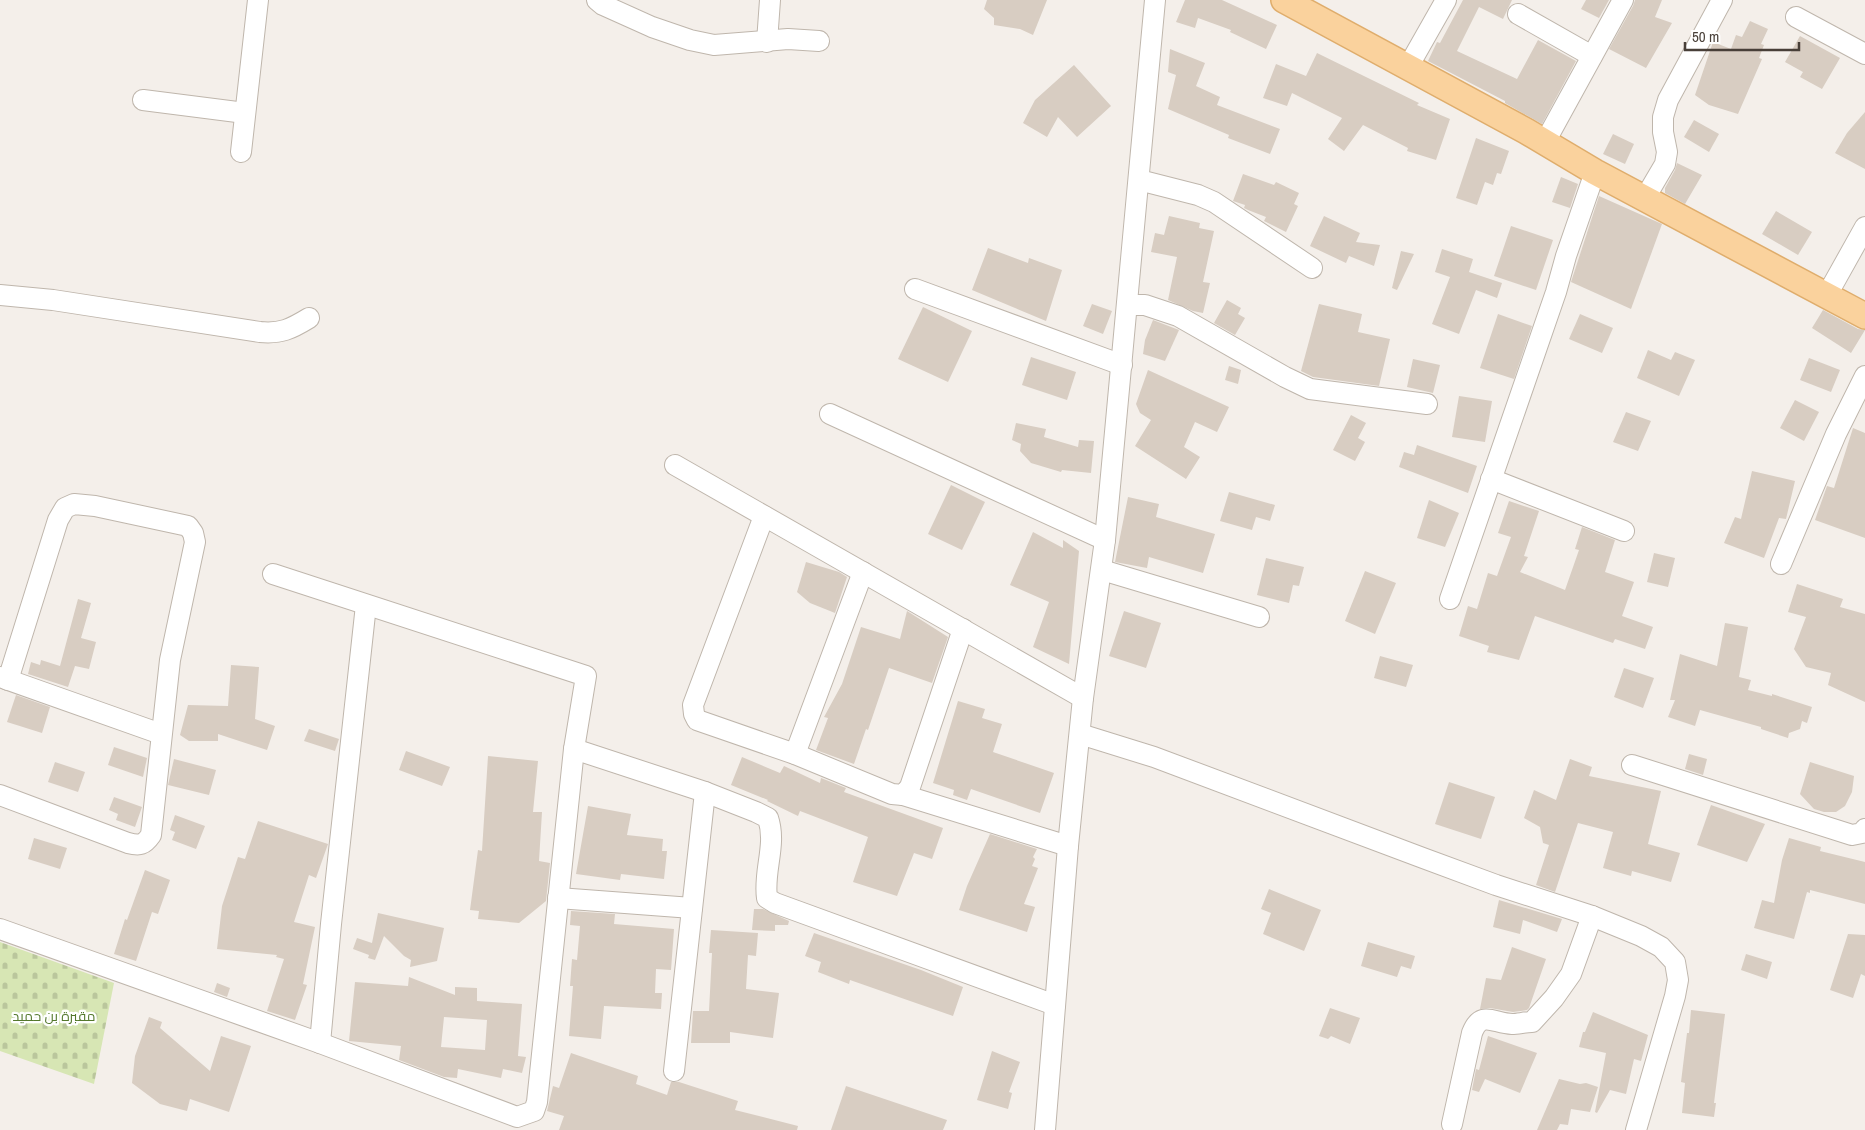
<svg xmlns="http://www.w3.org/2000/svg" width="1865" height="1130" font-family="'Archivo Narrow',Cairo,sans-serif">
<defs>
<pattern id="cemetery-stones" width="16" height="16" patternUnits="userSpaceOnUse" patternTransform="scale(1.25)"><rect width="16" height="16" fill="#d7e6b4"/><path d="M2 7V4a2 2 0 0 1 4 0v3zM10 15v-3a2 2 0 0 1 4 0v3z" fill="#bac69c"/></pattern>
</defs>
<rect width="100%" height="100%" fill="#f4efea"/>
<polygon fill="url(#cemetery-stones)" points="0,942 114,983 94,1084 0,1051"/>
<g fill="#d8cdc2" fill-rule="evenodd">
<polygon points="987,0 1047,0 1033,35 1020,29 994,25 994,18 984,9"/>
<polygon points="1185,0 1222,0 1277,25 1266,49 1230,32 1231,30 1198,18 1195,28 1176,22"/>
<polygon points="1463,0 1512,0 1503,19 1479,7 1457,51 1517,79 1538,40 1576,61 1542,124 1505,103 1505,101 1428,61 1437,42 1440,43"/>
<polygon points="1586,0 1609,0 1599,18 1581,9"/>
<polygon points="1635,0 1662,0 1655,17 1672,23 1646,68 1609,49 1633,6"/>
<polygon points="1750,21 1768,29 1761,44 1764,45 1759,58 1762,59 1738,114 1709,105 1695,95 1713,42 1731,49 1736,35 1742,37"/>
<polygon points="1800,36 1840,58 1822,89 1800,77 1803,72 1785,62"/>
<polygon points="1170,49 1205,63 1196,86 1220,97 1217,105 1280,129 1270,154 1228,138 1229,135 1168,109 1176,75 1168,72"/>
<polygon points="1317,53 1419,103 1417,105 1450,119 1436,160 1407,151 1408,148 1363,125 1344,151 1328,139 1342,118 1292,93 1287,106 1263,98 1276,64 1306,76"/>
<polygon points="1074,65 1111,106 1077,137 1058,117 1047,137 1023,123 1035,100"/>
<polygon points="1865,112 1865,169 1835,153 1847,133"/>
<polygon points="1694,120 1719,134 1709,152 1684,137"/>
<polygon points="1613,134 1634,144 1625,164 1603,154"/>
<polygon points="1476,138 1509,151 1501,174 1497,173 1493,185 1485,182 1477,205 1456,198"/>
<polygon points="1677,163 1702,175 1685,204 1665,193 1665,188 1675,170"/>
<polygon points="1243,174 1274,185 1276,182 1299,193 1294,204 1298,206 1286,232 1264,221 1266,217 1248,210 1244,208 1245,205 1233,201"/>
<polygon points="1561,177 1578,184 1570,208 1552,202"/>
<polygon points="1599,196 1662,224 1631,309 1571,282"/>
<polygon points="1776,211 1812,232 1798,255 1762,234"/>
<polygon points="1169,216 1200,223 1199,228 1214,231 1203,282 1210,283 1203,313 1193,311 1168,300 1177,257 1151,252 1155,233 1164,235"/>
<polygon points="1324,216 1360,233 1356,242 1380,245 1374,266 1349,256 1346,263 1310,246"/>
<polygon points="1511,226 1553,240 1536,290 1494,276"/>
<polygon points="988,248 1028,263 1029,258 1062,270 1046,321 972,290"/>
<polygon points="1442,249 1473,259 1469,272 1502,283 1497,298 1476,290 1459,334 1432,324 1450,277 1435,272"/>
<polygon points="1401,251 1414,254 1397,290 1392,288"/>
<polygon points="1227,300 1241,308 1238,314 1245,318 1235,335 1214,323"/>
<polygon points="1092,304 1112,311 1103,334 1083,326"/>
<polygon points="1319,304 1362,314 1358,332 1390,339 1379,386 1313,377 1301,371"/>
<polygon points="923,307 972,331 948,382 898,359"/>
<polygon points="1823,310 1858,329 1865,330 1851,353 1812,328"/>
<polygon points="1498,314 1532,326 1514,379 1480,368"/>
<polygon points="1580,314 1613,328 1602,353 1569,339"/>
<polygon points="1153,320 1179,330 1165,361 1143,354 1145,340"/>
<polygon points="1648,350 1671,360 1675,352 1695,360 1679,396 1637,378"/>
<polygon points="1031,357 1076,372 1067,400 1022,385"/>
<polygon points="1809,358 1840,370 1831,392 1800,380"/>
<polygon points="1413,359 1440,365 1433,393 1407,387"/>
<polygon points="1229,366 1241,370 1238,384 1225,380"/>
<polygon points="1148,370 1229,407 1217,432 1195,422 1184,447 1200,457 1186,479 1135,446 1151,420 1140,413 1136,404"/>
<polygon points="1459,396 1492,401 1485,442 1452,437"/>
<polygon points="1795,400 1819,412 1804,441 1780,428"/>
<polygon points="1626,412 1651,421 1638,451 1613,442"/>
<polygon points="1351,415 1366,423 1358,438 1365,442 1355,461 1333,450"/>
<polygon points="1016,423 1046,429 1044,437 1078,447 1079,440 1094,441 1091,473 1062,470 1061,472 1031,463 1020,451 1021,444 1012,440"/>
<polygon points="1853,428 1865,433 1865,538 1815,520 1827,486 1834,488"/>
<polygon points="1417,445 1477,466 1468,493 1399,467 1404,452 1414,455"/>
<polygon points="1752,471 1795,481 1786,519 1779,518 1764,558 1724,543 1735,517 1741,519"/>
<polygon points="951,485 985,502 962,550 928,534"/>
<polygon points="1229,492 1275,505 1270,521 1256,517 1252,530 1220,521"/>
<polygon points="1128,497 1159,504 1156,517 1215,534 1203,573 1149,557 1147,568 1115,562"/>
<polygon points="1429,500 1459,513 1445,547 1417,538"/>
<polygon points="1509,501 1539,511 1524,556 1528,557 1520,572 1565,590 1579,550 1575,549 1582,527 1615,540 1605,572 1634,582 1622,616 1653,627 1645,649 1615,639 1613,643 1535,616 1519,660 1487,652 1489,646 1459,636 1468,606 1477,609 1488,573 1497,576 1511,537 1498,533"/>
<polygon points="1033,532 1063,548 1063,540 1079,551 1069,664 1033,647 1049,602 1010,585"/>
<polygon points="1654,553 1675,558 1668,587 1647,582"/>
<polygon points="1266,558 1304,567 1299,586 1293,585 1289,603 1257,595"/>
<polygon points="806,562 839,572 847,577 835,613 810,603 797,592"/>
<polygon points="1365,571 1396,583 1375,634 1345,621"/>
<polygon points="1797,584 1843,599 1840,607 1865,614 1865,702 1828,685 1831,673 1806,667 1794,649 1806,617 1788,612"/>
<polygon points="78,599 91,603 81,638 96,642 89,669 75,666 68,687 28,674 31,662 40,665 41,660 60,666"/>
<polygon points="907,611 948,637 932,683 889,668 868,730 866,729 854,764 816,750 828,718 824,717 842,684 861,627 900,639"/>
<polygon points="1124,611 1161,623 1146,668 1109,656"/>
<polygon points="1725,623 1748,627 1739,677 1751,680 1748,690 1772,696 1772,694 1812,707 1807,723 1802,721 1800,729 1789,733 1788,738 1761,729 1761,727 1700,710 1695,726 1668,717 1675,700 1670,700 1680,654 1717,666"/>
<polygon points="1380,656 1413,665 1406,687 1374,678"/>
<polygon points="231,665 259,667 255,719 275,726 267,750 218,734 218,741 189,741 180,735 188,705 228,706"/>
<polygon points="1624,668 1654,678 1643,708 1614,697"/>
<polygon points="16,695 50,707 42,733 7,722"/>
<polygon points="958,701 985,709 982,718 1002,724 993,752 1054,773 1040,813 971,789 967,800 953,795 954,790 933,783"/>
<polygon points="309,729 339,739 335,751 304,741"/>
<polygon points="114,747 147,758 143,777 108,765"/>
<polygon points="406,751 450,767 442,786 399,770"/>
<polygon points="1689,754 1707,759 1703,775 1685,769"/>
<polygon points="488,756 538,761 533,812 542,812 539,861 550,863 546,901 519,923 478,919 479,911 470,910 478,850 482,851"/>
<polygon points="742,757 780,773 784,766 820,783 821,778 846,788 844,792 943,828 932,859 914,853 897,896 853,882 868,837 800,811 798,816 767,801 768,800 731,785"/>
<polygon points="174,759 216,770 209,795 168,785"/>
<polygon points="1570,759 1592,767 1589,776 1661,791 1648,844 1680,853 1671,882 1632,871 1631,876 1603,868 1613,832 1578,823 1555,892 1536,885 1549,845 1543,843 1540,827 1524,818 1534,790 1556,800"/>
<polygon points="55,762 85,772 78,792 48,782"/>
<polygon points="1810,762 1854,776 1852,792 1845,806 1836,812 1824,812 1814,809 1800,794"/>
<polygon points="1449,782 1495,797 1481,839 1435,824"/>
<polygon points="114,797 142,807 135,827 116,820 118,814 109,810"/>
<polygon points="1711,805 1765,824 1747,862 1697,845"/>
<polygon points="588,806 631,814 627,835 663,839 662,851 667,851 664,879 621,874 620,880 576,874"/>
<polygon points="175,815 205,826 196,849 172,840 175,832 170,830"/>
<polygon points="258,821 328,844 316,878 309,875 294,922 315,927 303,984 307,985 295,1020 267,1011 284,959 276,957 277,955 217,949 222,906 238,857 245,859"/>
<polygon points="990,834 1037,849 1033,857 1035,859 1032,866 1038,868 1024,904 1035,907 1027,932 959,910 967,886"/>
<polygon points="34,838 67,848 60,869 28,859"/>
<polygon points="1789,838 1821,847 1820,851 1865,862 1865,904 1810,890 1810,893 1807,892 1794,939 1754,928 1762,900 1774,903 1782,860"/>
<polygon points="145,870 170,880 158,914 152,912 136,961 114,954 125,919 127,920"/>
<polygon points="1269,889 1321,910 1304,951 1263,934 1271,913 1261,909"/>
<polygon points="1499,900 1562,919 1557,932 1523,920 1520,934 1493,927"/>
<polygon points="754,909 763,909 789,921 788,925 775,925 775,931 752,930"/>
<polygon points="571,911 615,914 614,924 674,929 671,970 656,969 655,993 662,993 661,1009 604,1006 601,1039 569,1036 573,986 570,986 572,959 577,960 580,926 570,925"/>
<polygon points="378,913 444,928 437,961 410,967 411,960 404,956 384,936 375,960 368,958 369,955 353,949 357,938 372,943"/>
<polygon points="711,930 758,933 756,956 748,955 746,989 779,993 773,1038 730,1032 730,1043 691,1043 693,1011 709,1011 712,953 709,953"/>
<polygon points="814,933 921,970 963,987 953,1016 850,980 849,984 818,972 821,962 805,956"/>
<polygon points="1848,934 1865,935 1865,976 1861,974 1853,998 1830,990"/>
<polygon points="1368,942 1415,956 1411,969 1401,966 1397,977 1361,966"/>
<polygon points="1512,947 1546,959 1529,1008 1527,1010 1513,1012 1490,1008 1480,1009 1486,978 1501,980"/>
<polygon points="1746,954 1772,962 1767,979 1741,970"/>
<path d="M 409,977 L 455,995 L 455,987 L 477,988 L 477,1001 L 522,1004 L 518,1056 L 526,1057 L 522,1073 L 503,1069 L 501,1078 L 458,1069 L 457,1078 L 444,1077 L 399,1060 L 401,1046 L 349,1041 L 355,982 L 408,986 ZM 444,1017 L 487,1020 L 485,1050 L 441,1047 Z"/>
<polygon points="217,983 230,988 227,997 214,992"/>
<polygon points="1330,1008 1360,1018 1350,1044 1331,1036 1328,1039 1319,1036"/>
<polygon points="1691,1010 1725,1014 1714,1103 1716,1103 1714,1117 1682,1113 1685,1083 1681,1082 1687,1033 1689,1033"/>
<polygon points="1593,1012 1648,1035 1641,1061 1634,1059 1626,1094 1610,1090 1597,1113 1595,1112 1606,1053 1579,1047 1583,1032 1585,1032"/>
<polygon points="149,1017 162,1022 160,1028 210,1071 221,1036 251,1046 229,1112 190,1099 187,1111 160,1104 132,1083 135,1056"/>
<polygon points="1488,1036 1537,1053 1520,1093 1485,1079 1479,1092 1472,1090 1476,1069 1479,1070"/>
<polygon points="992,1051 1020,1062 1009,1092 1012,1093 1008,1109 977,1100"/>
<polygon points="571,1053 638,1076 636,1084 667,1095 671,1082 679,1082 738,1101 735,1110 798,1126 797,1130 559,1130 564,1116 547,1111 553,1086 559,1088"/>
<polygon points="1559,1079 1580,1084 1586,1083 1598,1087 1590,1112 1571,1109 1568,1125 1560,1124 1557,1130 1537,1130"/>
<polygon points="846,1086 947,1120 943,1130 831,1130"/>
</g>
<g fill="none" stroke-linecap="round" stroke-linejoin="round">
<g stroke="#bfb6ac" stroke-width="22">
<g id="minor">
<polyline points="597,0 603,5 652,27 690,40 714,45 788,39 819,41"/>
<polyline points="1518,14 1592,56"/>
<polyline points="1796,17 1865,54"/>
<polyline points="767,42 770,0"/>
<polyline points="1408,67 1446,0"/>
<polyline points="143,100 245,113"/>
<polyline points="1545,142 1623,0"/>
<polyline points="241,152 258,0"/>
<polyline points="1139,180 1198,195 1214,202 1312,268"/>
<polyline points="1645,198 1665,164 1667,152 1663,132 1663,117 1668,100 1722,0"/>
<polyline points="915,289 1122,365"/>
<path d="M 0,295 L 53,300 L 260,332 C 281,334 291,329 309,318"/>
<polyline points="1827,295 1865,227"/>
<polyline points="1127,305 1145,305 1178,316 1285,377 1310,389 1427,404"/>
<polyline points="830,414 1105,540"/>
<polyline points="675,465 1083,698"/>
<polyline points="1491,479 1624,531"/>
<polyline points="764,516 693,705 694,714 697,720 795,754 892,794 903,795 910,787 963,629"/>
<polyline points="1781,564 1836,434 1865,376"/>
<polyline points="1102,570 1259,617"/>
<polyline points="1450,599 1556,292 1566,256 1595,172"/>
<polyline points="0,677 161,734"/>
<polyline points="1080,734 1154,757 1423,858 1496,885 1592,916 1641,936 1661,947 1675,962 1678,980 1675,996 1636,1130"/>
<path d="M 574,749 L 705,792 L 756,812 L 768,818 C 777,845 763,871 767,898 L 775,903 L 1055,1005"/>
<polyline points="795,754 863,572"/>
<polyline points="1632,765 1852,835 1862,833 1865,829"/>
<path d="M 0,795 L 128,843 C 140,846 144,845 151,835 L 170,660 L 195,542 L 193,533 L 188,526 L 95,506 L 74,504 L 65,508 L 58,520 L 8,680"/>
<polyline points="903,795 1068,846"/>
<polyline points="558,898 692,908"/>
<polyline points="0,929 320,1043 517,1117 534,1111 537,1102 574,749 586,676 273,574"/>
<polyline points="320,1043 331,924 366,605"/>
<polyline points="674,1071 705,792"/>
<path d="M 1452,1124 L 1472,1033 C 1481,1010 1493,1023 1512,1024 C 1518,1024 1525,1022 1532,1022 L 1554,998 L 1571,974 L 1592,916"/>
<polyline points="1045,1130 1068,846 1083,698 1105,540 1155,0"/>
</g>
</g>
<g stroke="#dfad6c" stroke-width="28">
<polyline id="major" points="1284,0 1526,131 1595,172 1865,316"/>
</g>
<use href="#minor" stroke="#fff" stroke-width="20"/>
<use href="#major" stroke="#fad29d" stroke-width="25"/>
</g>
<g text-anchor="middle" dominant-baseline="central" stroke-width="4.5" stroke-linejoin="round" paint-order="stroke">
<g font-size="14" fill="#54782d" stroke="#fff">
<text x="54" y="1016">مقبرة بن حميد</text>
</g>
</g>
<path d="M1685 42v8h114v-8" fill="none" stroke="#483f38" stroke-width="2.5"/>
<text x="1692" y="42" font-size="15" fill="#483f38" stroke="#ffffff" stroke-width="4" paint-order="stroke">50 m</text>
</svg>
